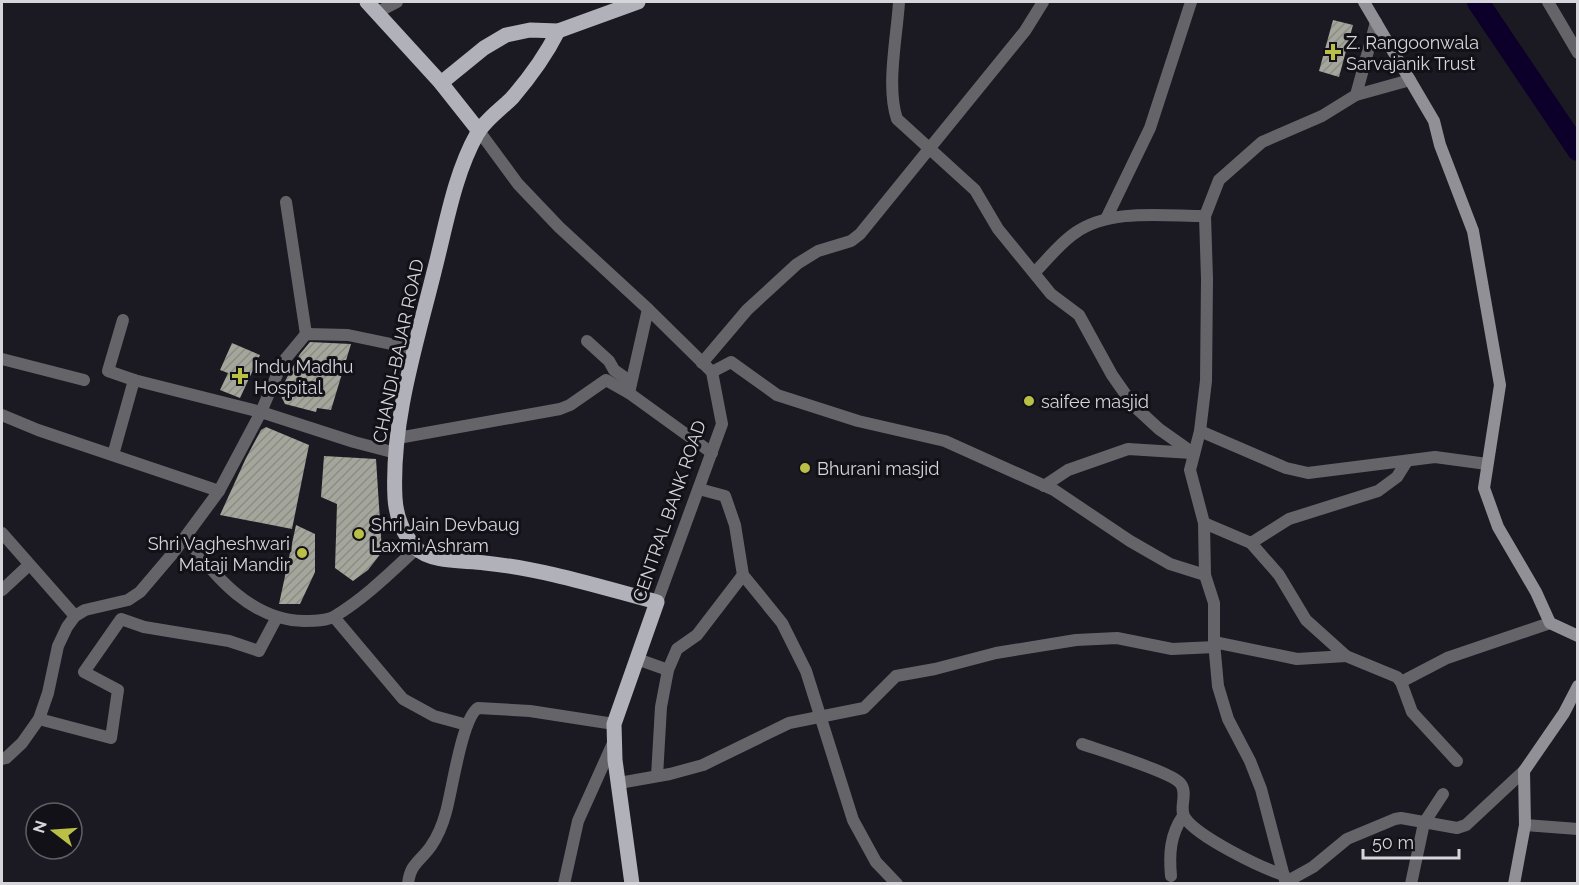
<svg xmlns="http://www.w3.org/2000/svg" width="1579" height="885" font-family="Raleway,sans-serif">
<defs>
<pattern id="building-hatch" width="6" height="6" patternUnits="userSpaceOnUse" patternTransform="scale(1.5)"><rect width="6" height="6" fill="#a4a59b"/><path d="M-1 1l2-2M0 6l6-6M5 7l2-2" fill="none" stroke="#8b8c84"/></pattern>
</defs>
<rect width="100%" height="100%" fill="#1b1a22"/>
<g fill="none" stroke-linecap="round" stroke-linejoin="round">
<polyline stroke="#0c002a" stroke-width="22" points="1478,2 1578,150"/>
</g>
<g fill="url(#building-hatch)">
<polygon points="1333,20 1353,25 1339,77 1319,71"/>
<polygon points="310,342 351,344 331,410 317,408 316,412 285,404 279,392 300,354"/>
<polygon points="232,343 260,355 240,398 220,390 228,373 220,370"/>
<polygon points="266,427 309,445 292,529 220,515 246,458 261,430"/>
<polygon points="324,456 376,459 382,552 368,570 353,581 335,568 337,504 321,497"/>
<polygon points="296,525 315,534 315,572 300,604 279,604"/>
</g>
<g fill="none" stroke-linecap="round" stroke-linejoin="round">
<g stroke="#656569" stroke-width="12">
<path d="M 899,2 C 897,36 886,87 897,119 L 975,190 L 998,229 L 1051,294 L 1079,315 L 1112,375 L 1133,405 L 1159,429 L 1193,453"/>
<polyline points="1548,2 1578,53"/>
<polyline points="376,13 397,2"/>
<polyline points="1356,95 1410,80"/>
<polyline points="479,131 518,184 559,227 648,309 712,372 722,424 657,602"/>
<polyline points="286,202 306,334"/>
<polyline points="1106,219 1150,128 1191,2"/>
<path d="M 1035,272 C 1048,259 1060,243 1075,233 C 1110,208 1164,216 1205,216"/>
<polyline points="587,341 609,361 614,370 631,382"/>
<polyline points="2,359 84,380"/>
<polyline points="702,363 747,310 797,264 818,251 851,241 860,234 1025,31 1043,2"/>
<polyline points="712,372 731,362 777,395 858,421 945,441 1054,490 1130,541 1170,564 1205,575"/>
<polyline points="134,380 261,412 282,363 306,334 348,335 415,349"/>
<polyline points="629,393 648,309"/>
<polyline points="2,415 38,430 219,491"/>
<polyline points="1200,431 1286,468 1308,473 1435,457 1487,464"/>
<polyline points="398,438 560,409 570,405 606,380 629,393 712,453"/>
<polyline points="113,455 134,380 108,371 123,320"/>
<polyline points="1044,486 1068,470 1128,449 1192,453"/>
<polyline points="699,489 725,496 735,525 743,575 782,623 806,671 853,820 876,862 897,884"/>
<polyline points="1204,523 1251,543 1279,575 1306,620 1346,656 1397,677 1401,682 1412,712 1457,761"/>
<polyline points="2,533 75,616"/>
<path d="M 186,537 C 214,576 252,621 304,621 C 314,621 327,621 335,616 C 365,598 391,572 416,549"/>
<polyline points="1251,543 1289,519 1378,491 1397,477 1407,461"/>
<polyline points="2,590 29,565"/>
<polyline points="334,617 403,699 434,716 467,725"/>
<polyline points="1214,642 1297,659 1346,656"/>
<polyline points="637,659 668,670"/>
<polyline points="1401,682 1447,658 1550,623"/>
<polyline points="39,719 111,738 118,690 84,672 121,619 144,627 229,641 259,651 277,617"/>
<path d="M 1082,744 C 1099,750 1171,772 1180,783 C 1189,793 1178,808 1185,818 C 1198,837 1261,868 1284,875"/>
<polyline points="2,759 6,758 22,743 39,719 48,693 58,646 67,627 75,616 85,610 128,600 140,592 174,552 219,491 261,412 354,442 396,453"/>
<polyline points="657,776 661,707 668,670 677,649 697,635 743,575"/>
<polyline points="619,783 670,774 703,765 789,723 864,708 896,676 935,669 996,653 1076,640 1117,638 1172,649 1215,647"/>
<polyline points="1525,825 1578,829"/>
<path d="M 1171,876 C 1169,854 1170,835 1183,816"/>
<polyline points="1286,882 1313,867 1347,839 1395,819 1401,818 1457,828 1466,825 1524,771"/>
<path d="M 408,884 C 410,863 421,861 431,846 C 438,836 443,823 446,812 C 452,791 462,718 478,708 L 530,711 L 614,724"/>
<polyline points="564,884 578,821 614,741"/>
<polyline points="1286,884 1261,789 1250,761 1228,719 1218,686 1214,642 1214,603 1205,575 1204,523 1190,470 1200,431 1206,381 1207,279 1205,216 1219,180 1262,142 1322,116 1356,95 1376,22"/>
<polyline points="1411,884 1424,823 1443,794"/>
</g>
<g stroke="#909096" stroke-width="12">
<polyline points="1364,2 1434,121 1440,145 1473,231 1500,385 1484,488 1498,527 1536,592 1550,623 1578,636"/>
<polyline points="1514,884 1525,825 1524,771 1564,713 1578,686"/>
</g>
<g stroke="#b1b1b9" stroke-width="15">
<polyline points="367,2 441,83 479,131"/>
<path d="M 558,31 C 545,57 531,76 512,98 C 501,109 485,120 477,134 C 454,175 446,226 434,272 C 416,345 391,422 395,498 C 396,516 403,535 416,548 C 431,563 465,560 485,563 C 544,569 600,587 657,602 L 614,724 L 615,760 L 632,884"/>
<polyline points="441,83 484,48 506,35 530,30 558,31 638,2"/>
</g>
</g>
<g fill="#bac045" stroke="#121118" stroke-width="2">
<path d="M1330 43h6v6h6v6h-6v6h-6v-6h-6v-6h6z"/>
<path d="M237 367h6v6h6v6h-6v6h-6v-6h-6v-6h6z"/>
<circle cx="1029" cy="401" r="6"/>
<circle cx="805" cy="468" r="6"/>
<circle cx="359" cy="534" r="6"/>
<circle cx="302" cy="553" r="6"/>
</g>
<g text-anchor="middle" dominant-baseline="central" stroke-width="6" stroke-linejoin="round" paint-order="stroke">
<g font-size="18" fill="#d5d5da" stroke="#121118" text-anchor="start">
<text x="1346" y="42">Z. Rangoonwala<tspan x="1346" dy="21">Sarvajanik Trust</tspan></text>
<text x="254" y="366">Indu Madhu<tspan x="254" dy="21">Hospital</tspan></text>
<text x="1041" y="401">saifee masjid</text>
<text x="817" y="468">Bhurani masjid</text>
<text x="371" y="524">Shri Jain Devbaug<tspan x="371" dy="21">Laxmi Ashram</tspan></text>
<text x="290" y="543" text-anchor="end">Shri Vagheshwari<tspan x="290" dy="21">Mataji Mandir</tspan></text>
</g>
<g font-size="18" fill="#d5d5da" stroke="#121118">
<text transform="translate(398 351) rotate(-78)">CHANDI-BAJAR ROAD</text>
<text transform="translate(669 511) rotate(-71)">CENTRAL BANK ROAD</text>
</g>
</g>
<rect width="1579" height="885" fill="none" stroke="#d5d5da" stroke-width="6"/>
<g transform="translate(54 831) rotate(287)"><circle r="28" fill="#121118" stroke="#605f66" stroke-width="1.5"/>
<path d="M0-4.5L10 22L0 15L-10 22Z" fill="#bac045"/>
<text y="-9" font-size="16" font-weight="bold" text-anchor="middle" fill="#d5d5da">N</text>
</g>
<path d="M1363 849v9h96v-9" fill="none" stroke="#d5d5da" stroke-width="3"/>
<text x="1372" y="849" font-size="18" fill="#d5d5da" stroke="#121118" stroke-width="4.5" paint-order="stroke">50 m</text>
</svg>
